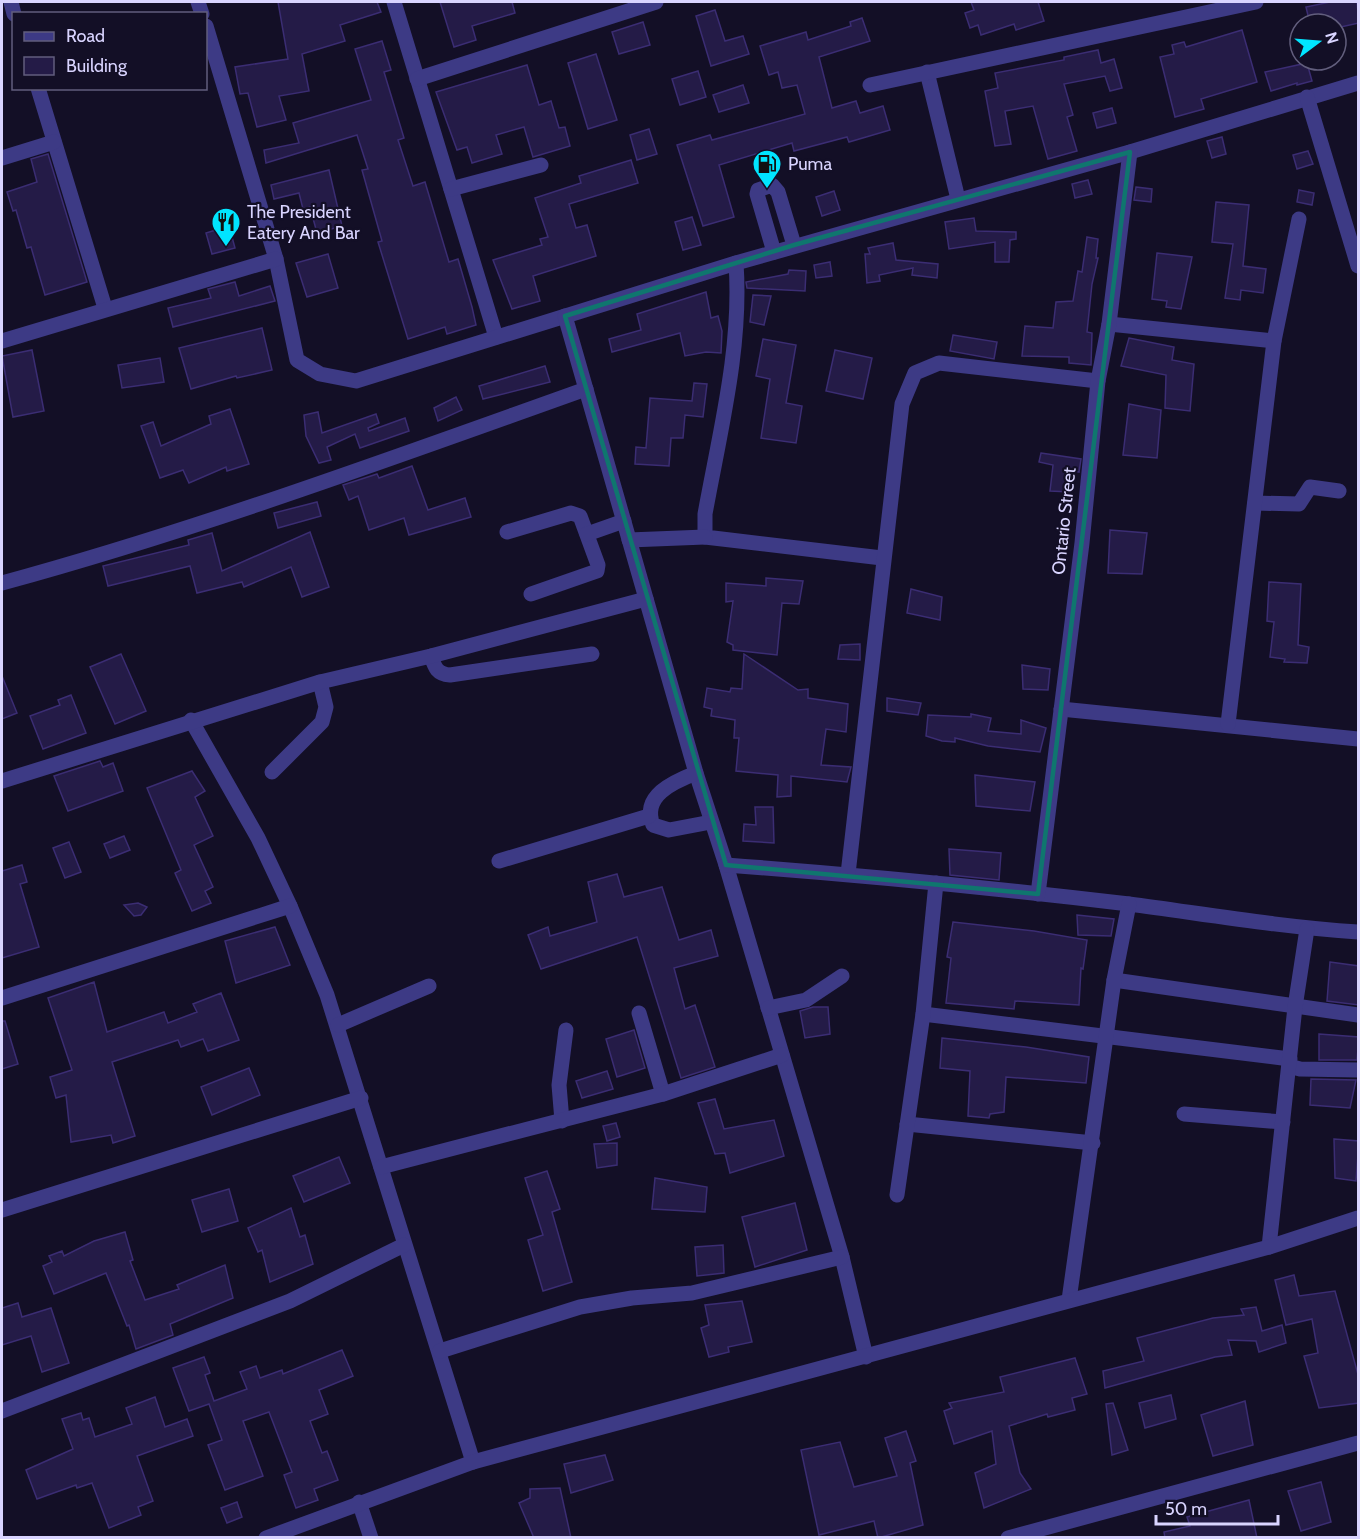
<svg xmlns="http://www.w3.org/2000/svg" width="1360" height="1539" font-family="Cabin,sans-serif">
<rect width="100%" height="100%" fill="#130f26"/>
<g fill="#241b47" stroke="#3b2d73" stroke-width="1.5">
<polygon points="278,2 377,2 381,12 340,25 345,41 302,54 309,91 279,96 286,120 257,127 248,93 240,94 235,67 288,59"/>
<polygon points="440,2 512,2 515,13 472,26 476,40 454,47"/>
<polygon points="971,2 1038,2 1044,21 1016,30 1014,24 981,35 978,25 970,28 965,13 974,10"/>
<polygon points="1330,2 1357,2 1359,23 1336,28 1336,24 1310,24 1306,7"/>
<polygon points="715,10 725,41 743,36 749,54 711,66 696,16"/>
<polygon points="862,18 870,41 819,57 832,108 856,101 860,113 883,106 890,130 849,142 847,137 794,151 792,143 719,165 734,217 703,226 677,145 710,135 712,140 805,114 797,85 782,88 778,72 769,75 760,46 806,32 808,40 851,26 850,22"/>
<polygon points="643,22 650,45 619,54 612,32"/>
<polygon points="1242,30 1257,82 1201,99 1204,109 1175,117 1160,57 1174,54 1172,45 1184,42 1186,47"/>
<polygon points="382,41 391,70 384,72 404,138 398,140 413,186 425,182 449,262 458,259 472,307 476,325 447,334 445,327 408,339 378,242 382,241 362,170 368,169 357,135 266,163 264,150 299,143 293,123 371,100 355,49"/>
<polygon points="1098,50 1101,63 1114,59 1122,88 1110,91 1105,76 1064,84 1073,115 1067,117 1077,151 1048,159 1033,106 1005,111 1011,144 995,146 985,91 998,88 995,73 1064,60 1064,57"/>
<polygon points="596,54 617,120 588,129 568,63"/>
<polygon points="1307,63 1312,81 1297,85 1297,83 1271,91 1265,72"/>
<polygon points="527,65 539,105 551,101 559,128 565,127 570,146 533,157 524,127 496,135 502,154 472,163 467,147 457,150 436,92"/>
<polygon points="698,71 706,97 680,105 672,79"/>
<polygon points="743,85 749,103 719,112 713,95"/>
<polygon points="1112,108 1116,123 1097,128 1093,113"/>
<polygon points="649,129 657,154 637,160 630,135"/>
<polygon points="1222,137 1226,154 1212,158 1207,141"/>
<polygon points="1308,151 1313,164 1297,169 1293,155"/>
<polygon points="48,154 87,282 45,295 31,247 27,248 16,210 13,211 7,192 37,182 31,159"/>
<polygon points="631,160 638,183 569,204 576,228 587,225 596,256 533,276 540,301 512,309 493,260 542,245 540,239 548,237 535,198 581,183 579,176"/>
<polygon points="329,170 342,226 317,233 310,207 303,209 299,193 274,199 271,185"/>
<polygon points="1088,180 1092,194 1075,198 1072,184"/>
<polygon points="1136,187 1152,189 1151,202 1134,200"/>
<polygon points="1299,190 1314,193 1312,205 1297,202"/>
<polygon points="834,191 840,210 822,216 816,197"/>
<polygon points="1216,202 1249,205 1243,266 1266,269 1263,293 1241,290 1240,300 1225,298 1233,244 1212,242"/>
<polygon points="692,217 701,245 683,250 675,222"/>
<polygon points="974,218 976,231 1016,232 1016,239 1010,240 1009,262 995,262 995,242 949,249 945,222"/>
<polygon points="229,226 235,248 212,254 206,233"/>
<polygon points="1087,237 1098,239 1096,258 1098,258 1092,284 1087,332 1092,333 1091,365 1069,363 1069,357 1022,356 1025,326 1053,328 1056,302 1073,301 1078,271 1082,272"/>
<polygon points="893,243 896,260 938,264 937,278 912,275 913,268 879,275 880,281 867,283 865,254 870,254 868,248"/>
<polygon points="1157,253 1192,257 1181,309 1166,307 1167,301 1152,299"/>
<polygon points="328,254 338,288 307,297 296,263"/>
<polygon points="830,262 832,276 816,278 814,265"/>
<polygon points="789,270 806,271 805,291 747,288 746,282 788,274"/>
<polygon points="235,282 239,296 270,286 275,301 173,327 168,308 211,298 208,289"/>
<polygon points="706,292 711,318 718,316 722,331 721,353 706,352 685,356 680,333 612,352 609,339 641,330 637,314"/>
<polygon points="753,295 771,296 764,325 750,322"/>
<polygon points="262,328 272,370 237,378 236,376 191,389 179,348"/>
<polygon points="953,335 997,342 994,359 950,351"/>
<polygon points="1129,338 1174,347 1172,360 1194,364 1190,411 1165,408 1166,375 1121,366"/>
<polygon points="763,339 796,345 786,403 802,406 796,443 761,438 770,379 756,376"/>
<polygon points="32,350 44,411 13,417 2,356"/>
<polygon points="835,350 872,358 863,399 826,391"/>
<polygon points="160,358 164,382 122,388 118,365"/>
<polygon points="545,366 550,382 483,399 479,386"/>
<polygon points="694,383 707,384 703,417 685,415 683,438 671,438 669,466 635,464 636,447 646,448 650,398 692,401"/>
<polygon points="456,397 462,410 438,421 434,408"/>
<polygon points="1129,404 1161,410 1157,458 1123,455"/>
<polygon points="230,409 249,464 227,471 226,467 189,483 183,470 160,478 141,426 153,422 161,446 211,424 209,416"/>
<polygon points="318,412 322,433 376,414 379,423 368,428 369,431 405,418 409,431 360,448 355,434 327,447 331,460 319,463 306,436 304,415"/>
<polygon points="1041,453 1081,459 1079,472 1074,471 1070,492 1050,491 1053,465 1039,462"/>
<polygon points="412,466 428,510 465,498 471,517 409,535 404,518 369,530 358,496 349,500 343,485 377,474 379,478"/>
<polygon points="317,502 321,516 278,528 274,513"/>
<polygon points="1110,530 1147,533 1142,574 1108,573"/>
<polygon points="310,532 329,587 302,597 291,567 244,587 242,582 197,593 190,566 108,586 103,566 189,545 188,540 212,533 222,571"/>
<polygon points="766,578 803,581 799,604 782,603 777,655 733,650 733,645 727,642 733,601 726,602 726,583 766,586"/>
<polygon points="1269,582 1301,584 1298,645 1309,647 1307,663 1284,662 1285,659 1270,657 1274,622 1267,621"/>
<polygon points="911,589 942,597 940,620 907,613"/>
<polygon points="860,644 860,660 838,659 840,645"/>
<polygon points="121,654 146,711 115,724 90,667"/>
<polygon points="744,654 798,690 808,689 808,698 848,704 846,732 826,729 821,765 851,767 847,782 791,776 791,796 777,797 778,775 736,771 739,738 734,738 735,720 711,716 712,709 704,707 707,688 730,692 731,688 742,689"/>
<polygon points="1022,665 1050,669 1048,690 1023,689"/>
<polygon points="2,676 17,713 2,719"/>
<polygon points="71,695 86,733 43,749 30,716 60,705 58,700"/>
<polygon points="887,698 921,703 918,715 887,711"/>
<polygon points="971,714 991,718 988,731 1021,734 1021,720 1046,728 1040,752 988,746 955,738 955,742 942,741 926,736 928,715 971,717"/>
<polygon points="100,761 103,767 113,763 123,791 68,811 54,776"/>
<polygon points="192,771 205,791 195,797 213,836 194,845 213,887 205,891 211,903 192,911 175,873 181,870 147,788"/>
<polygon points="975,775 1035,782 1030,811 976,806"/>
<polygon points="755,807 773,807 774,843 743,841 744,824 756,825"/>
<polygon points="124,836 130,850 110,858 104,844"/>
<polygon points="69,842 81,872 65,878 53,848"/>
<polygon points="949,849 1001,853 999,880 950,875"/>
<polygon points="22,865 27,882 20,884 39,947 2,958 2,871"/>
<polygon points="617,874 624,897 662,887 679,940 711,930 718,956 674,968 685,1009 695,1005 715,1067 681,1078 637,937 541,969 528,935 548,927 550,936 597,922 588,882"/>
<polygon points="138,903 147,907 141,915 134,916 124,905"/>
<polygon points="1077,915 1114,919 1111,936 1078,935"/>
<polygon points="953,922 1034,931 1087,940 1083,969 1081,968 1079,1005 1015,1001 1014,1009 946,1003 951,958 947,957"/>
<polygon points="275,927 290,965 236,983 225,941"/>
<polygon points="1330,962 1359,966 1359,1005 1327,1001"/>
<polygon points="94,982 107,1032 164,1012 168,1023 197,1012 193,1004 221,993 239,1040 208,1051 203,1039 181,1047 178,1040 112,1062 135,1136 113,1143 111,1135 71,1142 66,1095 56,1098 50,1077 72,1070 48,998"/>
<polygon points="813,1007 828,1007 830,1034 805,1038 800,1011"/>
<polygon points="2,1021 5,1021 18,1064 2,1069"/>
<polygon points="634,1030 645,1068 617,1077 606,1039"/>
<polygon points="1319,1034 1359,1037 1357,1060 1319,1060"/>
<polygon points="942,1038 1026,1047 1089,1057 1086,1083 1006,1077 1004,1112 990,1114 989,1118 968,1116 970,1071 940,1068"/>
<polygon points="249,1068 260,1095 212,1115 201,1087"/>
<polygon points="607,1071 613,1089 582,1098 576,1081"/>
<polygon points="1311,1079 1356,1080 1350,1108 1310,1105"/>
<polygon points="715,1099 724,1129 774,1120 784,1156 730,1173 725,1153 715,1154 698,1103"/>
<polygon points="616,1123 620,1137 607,1141 603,1126"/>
<polygon points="1334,1139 1359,1141 1356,1181 1335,1178"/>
<polygon points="617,1143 617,1165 597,1168 594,1144"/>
<polygon points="339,1157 350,1183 304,1202 293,1176"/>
<polygon points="547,1171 560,1209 552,1212 572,1282 543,1291 528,1240 543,1235 525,1178"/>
<polygon points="655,1178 707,1187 705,1212 652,1209"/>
<polygon points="229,1189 238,1221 202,1232 192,1200"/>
<polygon points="795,1203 807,1250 755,1267 742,1217"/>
<polygon points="291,1208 300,1237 305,1235 313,1264 270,1282 262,1250 258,1252 248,1228"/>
<polygon points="125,1232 133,1260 130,1261 145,1300 179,1289 177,1285 225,1265 233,1298 170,1324 173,1335 136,1349 129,1325 127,1326 106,1273 54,1294 43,1266 52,1262 49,1256 62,1251 64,1256 94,1241"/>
<polygon points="723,1245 724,1273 697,1276 695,1247"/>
<polygon points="1294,1275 1299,1296 1335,1291 1359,1378 1359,1403 1319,1408 1304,1356 1318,1353 1312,1319 1286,1325 1275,1280"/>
<polygon points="742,1301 752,1342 728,1347 729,1352 709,1357 701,1328 709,1325 705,1305"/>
<polygon points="18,1303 22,1317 51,1308 69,1363 42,1372 31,1336 2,1345 2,1308"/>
<polygon points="1256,1307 1262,1331 1282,1325 1286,1343 1259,1352 1256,1341 1228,1340 1232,1355 1215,1357 1105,1388 1103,1371 1144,1361 1137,1338 1213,1318 1244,1315 1241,1309"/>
<polygon points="342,1350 353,1376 319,1390 328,1414 310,1421 322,1453 327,1451 338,1480 314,1489 318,1500 296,1508 284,1475 292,1472 269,1412 243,1421 263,1476 225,1490 208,1445 222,1440 209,1404 189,1411 173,1368 204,1357 210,1373 205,1375 214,1401 247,1389 240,1372 256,1366 260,1378 282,1370 283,1374"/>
<polygon points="1075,1358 1087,1394 1072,1398 1075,1410 1048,1417 1047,1414 1009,1426 1020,1473 1031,1489 984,1508 975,1473 996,1464 992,1431 954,1444 944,1411 952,1408 949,1403 1004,1392 1000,1377"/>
<polygon points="1171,1395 1176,1419 1145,1428 1139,1403"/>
<polygon points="155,1397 165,1427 187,1419 193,1436 137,1456 153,1501 138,1507 141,1515 109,1528 92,1483 77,1488 76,1485 37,1499 26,1470 73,1449 62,1419 81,1413 83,1420 89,1418 95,1437 132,1424 126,1408"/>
<polygon points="1245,1401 1253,1445 1213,1456 1201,1415"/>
<polygon points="1113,1403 1128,1450 1112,1455 1106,1404"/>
<polygon points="906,1431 916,1461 910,1463 923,1525 878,1538 874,1521 819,1535 801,1450 840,1442 854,1487 897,1476 885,1438"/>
<polygon points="605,1455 613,1480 571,1493 564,1464"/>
<polygon points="1321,1482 1331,1522 1301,1531 1288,1491"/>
<polygon points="560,1488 571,1538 534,1538 519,1503 530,1498 530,1489"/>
<polygon points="1249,1500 1257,1538 1165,1538 1164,1532 1190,1526 1187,1517"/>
<polygon points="237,1502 242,1517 227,1523 221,1508"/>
</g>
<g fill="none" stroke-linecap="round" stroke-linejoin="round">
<g stroke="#3d3a85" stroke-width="15">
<polyline points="11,2 14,14"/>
<polyline points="198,2 202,14"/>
<polyline points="394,2 496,337"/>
<polyline points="206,26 276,259 297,360 320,374 356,381 736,263 1130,152 1358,83"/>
<polyline points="927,72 958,199"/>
<polyline points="417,79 656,2"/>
<polyline points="870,85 1256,2"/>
<polyline points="38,88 105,308"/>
<polyline points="1307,97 1358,266"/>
<polyline points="2,158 54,142"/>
<polyline points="451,189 541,165"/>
<polyline points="774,252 757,194 758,190 772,185 778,192 794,245"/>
<path d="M 736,263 C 742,347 720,431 705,514 L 705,537 L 882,558"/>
<polyline points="565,316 696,773 726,865 842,1257 866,1357"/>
<polyline points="1109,324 1274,341"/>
<polyline points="2,341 276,259"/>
<polyline points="1255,503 1299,504 1310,487 1339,491"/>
<polyline points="507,532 571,513 580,516 598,565 597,571 531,594"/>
<polyline points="587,534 624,521"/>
<polyline points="629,540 705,537"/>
<path d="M 2,583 C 200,529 392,458 586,389"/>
<path d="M 431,656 C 435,668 437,674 450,675 L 592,654"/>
<polyline points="1061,709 1358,739"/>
<polyline points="191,720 258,838 290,906 327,995 473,1462"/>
<polyline points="1228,724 1274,341 1299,219"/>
<polyline points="272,772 322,722 326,707 320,682"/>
<path d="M 696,773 C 673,782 641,796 653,825 L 669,830 L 711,822"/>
<polyline points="2,781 320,682 431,656 646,599"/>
<polyline points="499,861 649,816"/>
<path d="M 726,865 C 861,875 995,888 1129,904 C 1205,914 1281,927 1358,932"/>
<polyline points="848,874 902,404 915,373 939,363 1098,381"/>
<polyline points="1038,894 1082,543 1098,381 1109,324 1130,152"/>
<polyline points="1114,980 1358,1015"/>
<polyline points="2,998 290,906"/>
<polyline points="768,1008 806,1000 842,976"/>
<polyline points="639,1013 663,1094"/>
<polyline points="923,1014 1290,1059"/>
<polyline points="338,1025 429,986"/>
<polyline points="1289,1066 1300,1069 1358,1070"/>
<polyline points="1184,1114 1283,1122"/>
<polyline points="562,1121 559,1085 566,1030"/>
<polyline points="907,1124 1093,1143"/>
<polyline points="381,1167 663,1094 782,1055"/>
<polyline points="897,1195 923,1014 936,883"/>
<polyline points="2,1210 361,1098"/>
<polyline points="1269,1247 1295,1007 1307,929"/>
<polyline points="1069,1300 1114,980 1129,904"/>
<polyline points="440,1351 580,1307 632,1298 692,1293 842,1257"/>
<polyline points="2,1411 290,1301 404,1245"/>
<polyline points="359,1502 371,1538"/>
<polyline points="266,1538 473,1462 1269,1247 1358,1218"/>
<polyline points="1008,1538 1358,1443"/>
</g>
</g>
<path fill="none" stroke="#0f766e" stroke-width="4.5" stroke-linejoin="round" d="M 1130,152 L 1038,894 L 726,865 L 565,316 L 794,245 Z"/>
<defs>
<g id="fuel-pin" transform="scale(1.5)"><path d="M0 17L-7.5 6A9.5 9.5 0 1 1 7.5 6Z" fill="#00e5ff" stroke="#130f26"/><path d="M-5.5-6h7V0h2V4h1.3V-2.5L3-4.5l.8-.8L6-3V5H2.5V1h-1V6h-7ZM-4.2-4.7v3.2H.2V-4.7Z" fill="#111"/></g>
<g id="restaurant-pin" transform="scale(1.5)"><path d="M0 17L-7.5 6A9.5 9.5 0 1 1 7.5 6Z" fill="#00e5ff" stroke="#130f26"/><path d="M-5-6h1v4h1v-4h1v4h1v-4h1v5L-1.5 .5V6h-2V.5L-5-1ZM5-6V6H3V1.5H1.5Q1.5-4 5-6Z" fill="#111"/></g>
</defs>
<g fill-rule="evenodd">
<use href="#fuel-pin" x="767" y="164"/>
<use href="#restaurant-pin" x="226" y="222"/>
</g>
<g text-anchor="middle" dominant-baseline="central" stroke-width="4.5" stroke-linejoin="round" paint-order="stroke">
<g font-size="18" fill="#d9d4ff" stroke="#130f26" text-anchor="start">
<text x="788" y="164">Puma</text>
<text x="247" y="212">The President<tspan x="247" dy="21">Eatery And Bar</tspan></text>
</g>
<g font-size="18" fill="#d9d4ff" stroke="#130f26">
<text transform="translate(1064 521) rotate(-84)">Ontario Street</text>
</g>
</g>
<rect width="1360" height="1539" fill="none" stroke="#d9d4ff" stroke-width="6"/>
<rect x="12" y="12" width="195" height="78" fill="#130f26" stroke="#625e7d" stroke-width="1.5"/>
<rect x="24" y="32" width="30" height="9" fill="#3d3a85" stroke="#625e7d" stroke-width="1.5"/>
<text x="66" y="42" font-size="18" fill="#d9d4ff">Road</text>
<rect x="24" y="57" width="30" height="18" fill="#241b47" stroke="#625e7d" stroke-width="1.5"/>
<text x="66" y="72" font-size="18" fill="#d9d4ff">Building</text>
<g transform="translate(1318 42) rotate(74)"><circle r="28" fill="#130f26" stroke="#625e7d" stroke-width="1.5"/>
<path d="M0-4.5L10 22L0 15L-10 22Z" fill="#00e5ff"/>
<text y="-9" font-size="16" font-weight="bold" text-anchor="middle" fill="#d9d4ff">N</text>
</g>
<path d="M1156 1515v9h122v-9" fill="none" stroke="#d9d4ff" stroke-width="3"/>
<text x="1165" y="1515" font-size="18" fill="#d9d4ff" stroke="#130f26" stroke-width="4.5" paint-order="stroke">50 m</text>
</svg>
